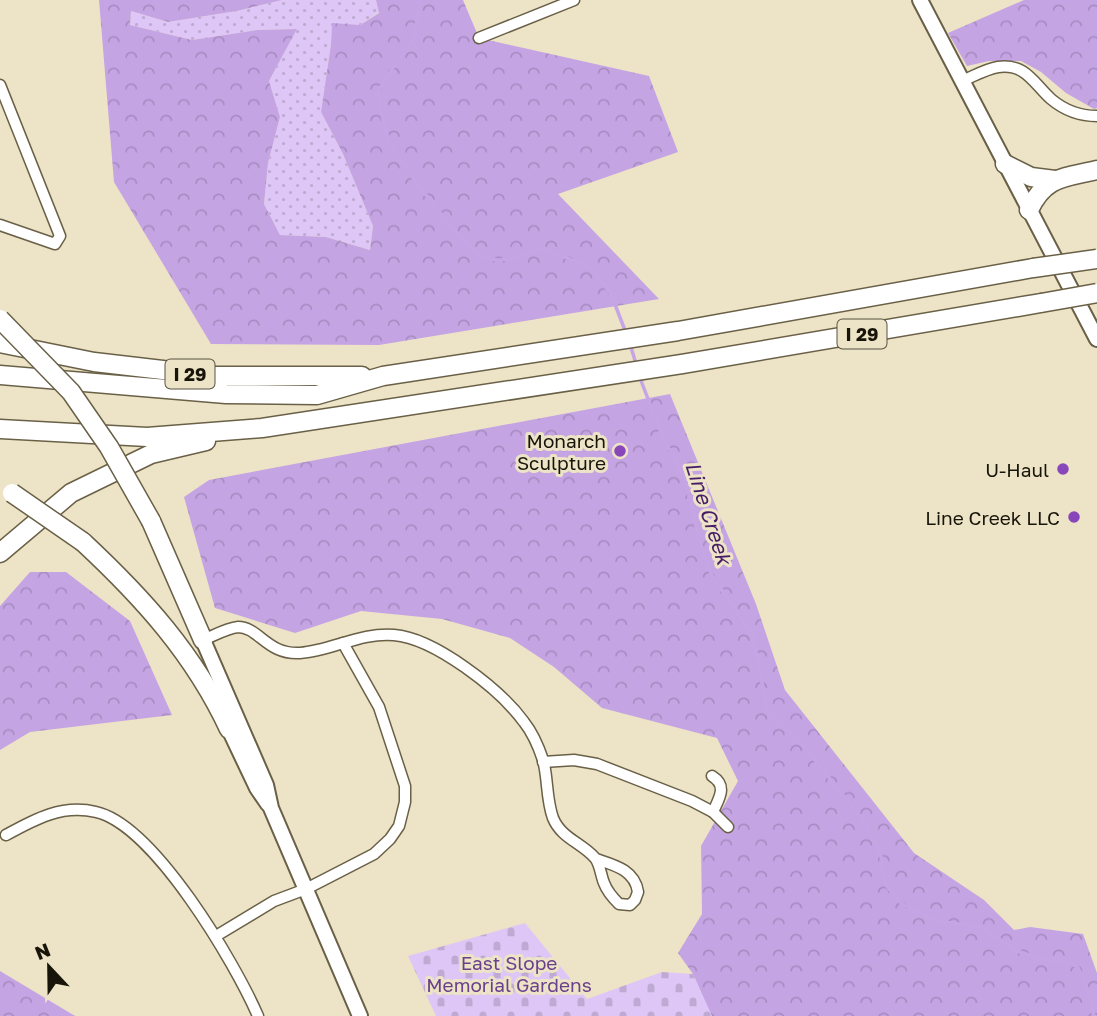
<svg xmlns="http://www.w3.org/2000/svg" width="1097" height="1016" font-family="'Golos Text',sans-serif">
<defs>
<pattern id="grass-dots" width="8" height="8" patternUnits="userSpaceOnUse" patternTransform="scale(1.75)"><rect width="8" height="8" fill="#dec7f6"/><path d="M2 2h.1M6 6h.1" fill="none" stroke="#beaad2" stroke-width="1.8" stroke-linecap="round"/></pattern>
<pattern id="forest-crowns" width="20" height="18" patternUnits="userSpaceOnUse" patternTransform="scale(1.75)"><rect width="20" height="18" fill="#c5a4e4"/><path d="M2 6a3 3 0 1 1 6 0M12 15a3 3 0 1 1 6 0" fill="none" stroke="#a88cc2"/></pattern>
<pattern id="cemetery-stones" width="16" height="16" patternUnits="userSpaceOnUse" patternTransform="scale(1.75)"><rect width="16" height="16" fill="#dec7f6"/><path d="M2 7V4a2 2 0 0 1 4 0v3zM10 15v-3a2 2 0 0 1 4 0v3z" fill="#beaad2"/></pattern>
</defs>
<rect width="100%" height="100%" fill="#ede3c6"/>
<polygon fill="url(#grass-dots)" points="282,0 376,0 379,12 360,25 332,24 331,44 321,112 343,154 373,226 370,250 326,237 280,235 264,204 268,163 280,117 269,81 297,29 257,30 192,40 130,25 131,11 168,22 237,11"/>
<g fill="url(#forest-crowns)">
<polygon points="99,0 282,0 237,11 168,22 131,11 130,25 192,40 257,30 297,29 269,81 280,117 268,163 264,204 280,235 326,237 370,250 373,226 343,154 321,112 331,44 332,23 360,25 379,13 376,0 463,0 479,38 649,76 678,152 558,194 659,299 379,345 211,344 114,182"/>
<polygon points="1024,0 1097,0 1097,108 1094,109 1066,93 1041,72 1021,61 989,61 967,66 948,33"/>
<polygon points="670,394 756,604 785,690 914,853 984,900 1014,930 1030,927 1083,934 1097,973 1097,1016 711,1016 693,974 678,953 702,914 701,846 738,781 717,738 602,708 554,667 510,638 442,619 361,611 295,633 215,608 184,497 209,480"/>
<polygon points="30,572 66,572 130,621 172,715 30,732 0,750 0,606"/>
<polygon points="0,971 75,1016 0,1016"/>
</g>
<polygon fill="url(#cemetery-stones)" points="525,923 587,999 662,972 693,974 712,1016 436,1016 408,956"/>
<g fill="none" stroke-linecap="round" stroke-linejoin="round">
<g stroke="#c6a5e5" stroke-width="3.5">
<path d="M 420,0 L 414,39 L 394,66 L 377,93 C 381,109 384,130 391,145 C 402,165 467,253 485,258 C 505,264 523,255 542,248 L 590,267 L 611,294 L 626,333"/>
<polyline points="630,344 637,367"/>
<polyline points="640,378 661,433 685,479 700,543 712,576 753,636 767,709 803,745 866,824 881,856 885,884 902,904 937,921 981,927 1017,951 1041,959 1063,961 1077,966 1084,979 1094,1016"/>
</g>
<g stroke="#696047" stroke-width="13">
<g id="street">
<polyline points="479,38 574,0"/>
<path d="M 962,81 C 974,76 986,69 998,67 C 1026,63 1034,84 1051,99 C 1064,110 1080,116 1097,116"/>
<polyline points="0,85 60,236 55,244 0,225"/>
<path d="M 203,640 C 213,636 227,628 238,627 C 259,627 267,655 300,653 C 331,651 361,632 394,635 C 434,638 500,689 524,722 C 532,732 539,748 543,760 C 548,777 546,799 553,818 C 561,838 582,843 595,858 C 600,864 601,876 604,883 C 607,891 613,898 619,904 L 630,905 L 635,900 L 638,892 C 635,870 614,865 596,859"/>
<polyline points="543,762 574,760 597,764 692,801 713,812 728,827"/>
<path d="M 712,776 C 728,786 719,798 713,812"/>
<path d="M 6,835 C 35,819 62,804 96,812 C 154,825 235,963 258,1016"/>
<polyline points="216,936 274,901 306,889 374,854 390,839 399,826 405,802 405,786 379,707 343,643"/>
</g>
</g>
<g stroke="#696047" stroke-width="18">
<g id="secondary">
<polyline points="920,0 1097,339"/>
<polyline points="203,640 266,785 271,808 360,1016"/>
<polyline points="229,729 257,788 268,804"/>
</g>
</g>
<g stroke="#696047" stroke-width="21">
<g id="highway">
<polyline points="1005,164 1031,177 1055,180"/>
<path d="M 1029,210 C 1045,176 1064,178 1097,170"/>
<polyline points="0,343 94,362 214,376 362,376"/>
<polyline points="0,375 226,394 317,395 383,376 678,331 1033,268"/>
<polyline points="0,429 147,437 262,428 682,364 1041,303"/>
<polyline points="151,521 203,640"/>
<path d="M 83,542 C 143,598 194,654 229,729"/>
<polyline points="0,553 71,493 151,454 206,441"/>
</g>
</g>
<use href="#street" stroke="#fff" stroke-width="10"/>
<use href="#secondary" stroke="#fff" stroke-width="14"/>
<use href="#highway" stroke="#fff" stroke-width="18"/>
<g stroke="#696047" stroke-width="21" stroke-linecap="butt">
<g id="highway-bridge">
<polyline points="1033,268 1097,259"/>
<polyline points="1041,303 1097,293"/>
<polyline points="0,319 71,392 109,447 151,521"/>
<polyline points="12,493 83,542"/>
</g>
</g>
<use href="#highway-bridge" stroke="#fff" stroke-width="18"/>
</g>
<g fill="#8846ba" stroke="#ede3c6" stroke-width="2.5">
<circle cx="620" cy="451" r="7"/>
<circle cx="1063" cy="469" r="7"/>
<circle cx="1074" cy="517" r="7"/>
</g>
<g text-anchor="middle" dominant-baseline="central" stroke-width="6" stroke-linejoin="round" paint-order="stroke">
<g fill="#ede3c6" stroke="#575242" stroke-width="2">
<rect x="837.5" y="319.5" width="49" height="29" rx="5"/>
<rect x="165.5" y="359.5" width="49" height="29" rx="5"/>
</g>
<g font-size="18" font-weight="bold" fill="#171409">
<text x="862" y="334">I 29</text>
<text x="190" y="374">I 29</text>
</g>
<g font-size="19" fill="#171409" stroke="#ede3c6" text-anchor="end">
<text x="606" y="440">Monarch<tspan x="606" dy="22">Sculpture</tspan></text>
<text x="1049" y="469">U-Haul</text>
<text x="1060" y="517">Line Creek LLC</text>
</g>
<g font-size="19" fill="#6a408c" stroke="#ede3c6">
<text x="509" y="962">East Slope<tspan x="509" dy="22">Memorial Gardens</tspan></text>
</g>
<g font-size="21" font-style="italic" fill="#481d68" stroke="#ede3c6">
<text transform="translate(709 513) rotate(72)">Line Creek</text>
</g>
</g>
<g transform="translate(49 967) rotate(338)" stroke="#ede3c6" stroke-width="5" paint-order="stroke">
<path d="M0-5L12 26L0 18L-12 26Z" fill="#171409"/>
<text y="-10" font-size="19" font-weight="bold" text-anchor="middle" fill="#171409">N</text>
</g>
</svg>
